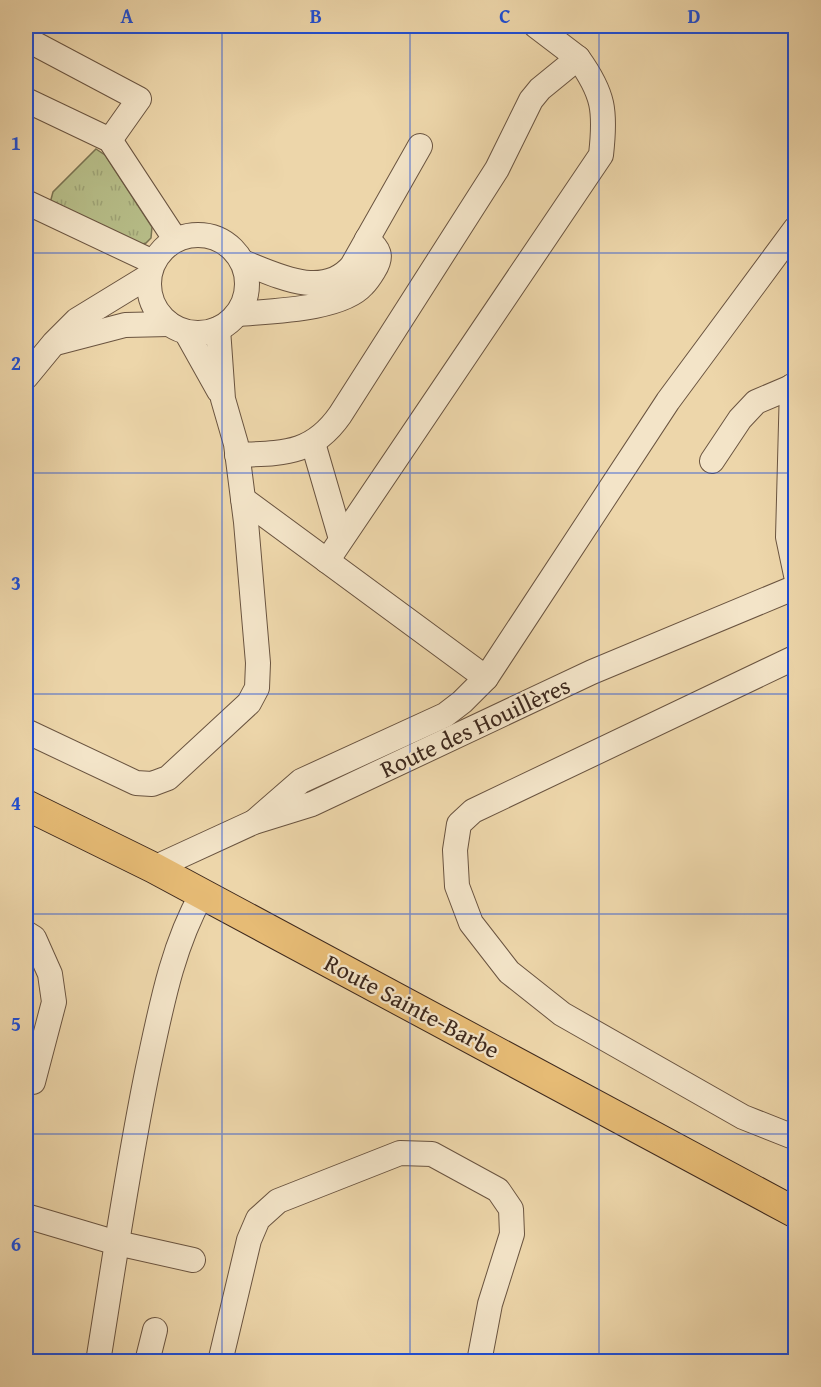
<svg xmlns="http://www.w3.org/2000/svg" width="821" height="1387" font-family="'Gentium Book Plus',serif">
<defs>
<pattern id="grass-tufts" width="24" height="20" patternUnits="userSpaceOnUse" patternTransform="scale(1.5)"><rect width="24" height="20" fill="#b7be89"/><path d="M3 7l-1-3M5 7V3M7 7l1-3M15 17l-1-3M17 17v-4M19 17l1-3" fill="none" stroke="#9ea376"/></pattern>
</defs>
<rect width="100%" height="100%" fill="#edd6aa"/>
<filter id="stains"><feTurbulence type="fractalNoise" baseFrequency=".00333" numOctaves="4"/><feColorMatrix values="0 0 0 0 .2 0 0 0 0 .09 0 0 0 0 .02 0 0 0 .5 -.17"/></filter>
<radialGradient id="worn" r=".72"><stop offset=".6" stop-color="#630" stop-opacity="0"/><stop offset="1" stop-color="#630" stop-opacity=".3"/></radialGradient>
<polygon fill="url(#grass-tufts)" stroke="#7a7453" stroke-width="1.5" points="96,149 105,155 152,227 151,238 146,243 133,247 50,203 53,192"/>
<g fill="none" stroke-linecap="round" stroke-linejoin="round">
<g stroke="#6a5440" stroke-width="26">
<g id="minor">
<polyline points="26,39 139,99 110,140"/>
<polyline points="26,100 110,140 175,239"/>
<polyline points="26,202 153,262"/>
<circle cx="198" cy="284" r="49"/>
<path d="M 243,262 C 276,275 323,300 352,266 L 420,146"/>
<path d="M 238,314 C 270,311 341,310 363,285 C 367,281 371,275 374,270 C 383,256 379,249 367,239"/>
<polyline points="186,332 219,391"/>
<polyline points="56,343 125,325 169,324"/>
<polyline points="26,377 54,343 77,320 149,276"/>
<polyline points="792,386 788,537 796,575"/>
<polyline points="313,443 341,539"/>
<path d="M 237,455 C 283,453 312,455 340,415 L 497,169 L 531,100 L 540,89 L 578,58 L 536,26"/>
<polyline points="712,461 740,419 756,402 796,385"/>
<polyline points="243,499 486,678"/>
<path d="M 327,561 L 601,155 C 606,111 604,94 578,58"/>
<polyline points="796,657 473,811 459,824 455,850 457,886 471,923 509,972 562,1014 743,1117 796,1138"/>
<polyline points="26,731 136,783 152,784 168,778 249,703 257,688 258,663 246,522 236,444 223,399 218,329"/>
<polyline points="254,822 301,781 445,715 462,702 486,678 668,401 796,228"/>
<polyline points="154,868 254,822 312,804 592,672 796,587"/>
<polyline points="26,933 34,938 50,974 54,1002 33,1082"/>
<polyline points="26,1216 117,1243 193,1260"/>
<path d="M 98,1362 C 114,1263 128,1165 148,1068 C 161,1008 172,947 202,894"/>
<polyline points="147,1362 155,1330"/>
<polyline points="220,1362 249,1240 258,1219 278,1201 400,1153 432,1154 498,1190 511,1209 512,1234 490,1304 479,1362"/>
</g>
</g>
<g stroke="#3e291d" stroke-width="32">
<polyline id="major" points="26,805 154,868 796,1213"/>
</g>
<use href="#minor" stroke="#f3e4c8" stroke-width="24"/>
<use href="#major" stroke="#e6bb75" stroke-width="30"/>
</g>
<path fill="none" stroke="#1d4ed8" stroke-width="1.5" stroke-opacity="0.55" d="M 222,26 L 222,1362M 410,26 L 410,1362M 599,26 L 599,1362M 26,253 L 796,253M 26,473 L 796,473M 26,694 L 796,694M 26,914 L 796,914M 26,1134 L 796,1134"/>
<g text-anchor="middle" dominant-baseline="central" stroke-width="4.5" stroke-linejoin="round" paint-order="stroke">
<g font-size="24" fill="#3e291d" stroke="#f3e4c8">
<text transform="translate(475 727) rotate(-25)">Route des Houillères</text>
<text transform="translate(412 1006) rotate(28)">Route Sainte-Barbe</text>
</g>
</g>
<rect width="821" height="1387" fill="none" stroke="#edd6aa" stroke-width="66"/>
<rect x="33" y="33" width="755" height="1321" fill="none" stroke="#1d4ed8" stroke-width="2"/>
<g font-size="20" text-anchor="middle" font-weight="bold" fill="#1d4ed8">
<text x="127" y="23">A</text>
<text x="316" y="23">B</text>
<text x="505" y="23">C</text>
<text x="694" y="23">D</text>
<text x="16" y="150">1</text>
<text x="16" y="370">2</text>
<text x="16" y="590">3</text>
<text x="16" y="810">4</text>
<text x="16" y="1031">5</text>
<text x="16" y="1251">6</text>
</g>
<rect width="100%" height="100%" filter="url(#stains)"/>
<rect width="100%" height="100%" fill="url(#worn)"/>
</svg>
